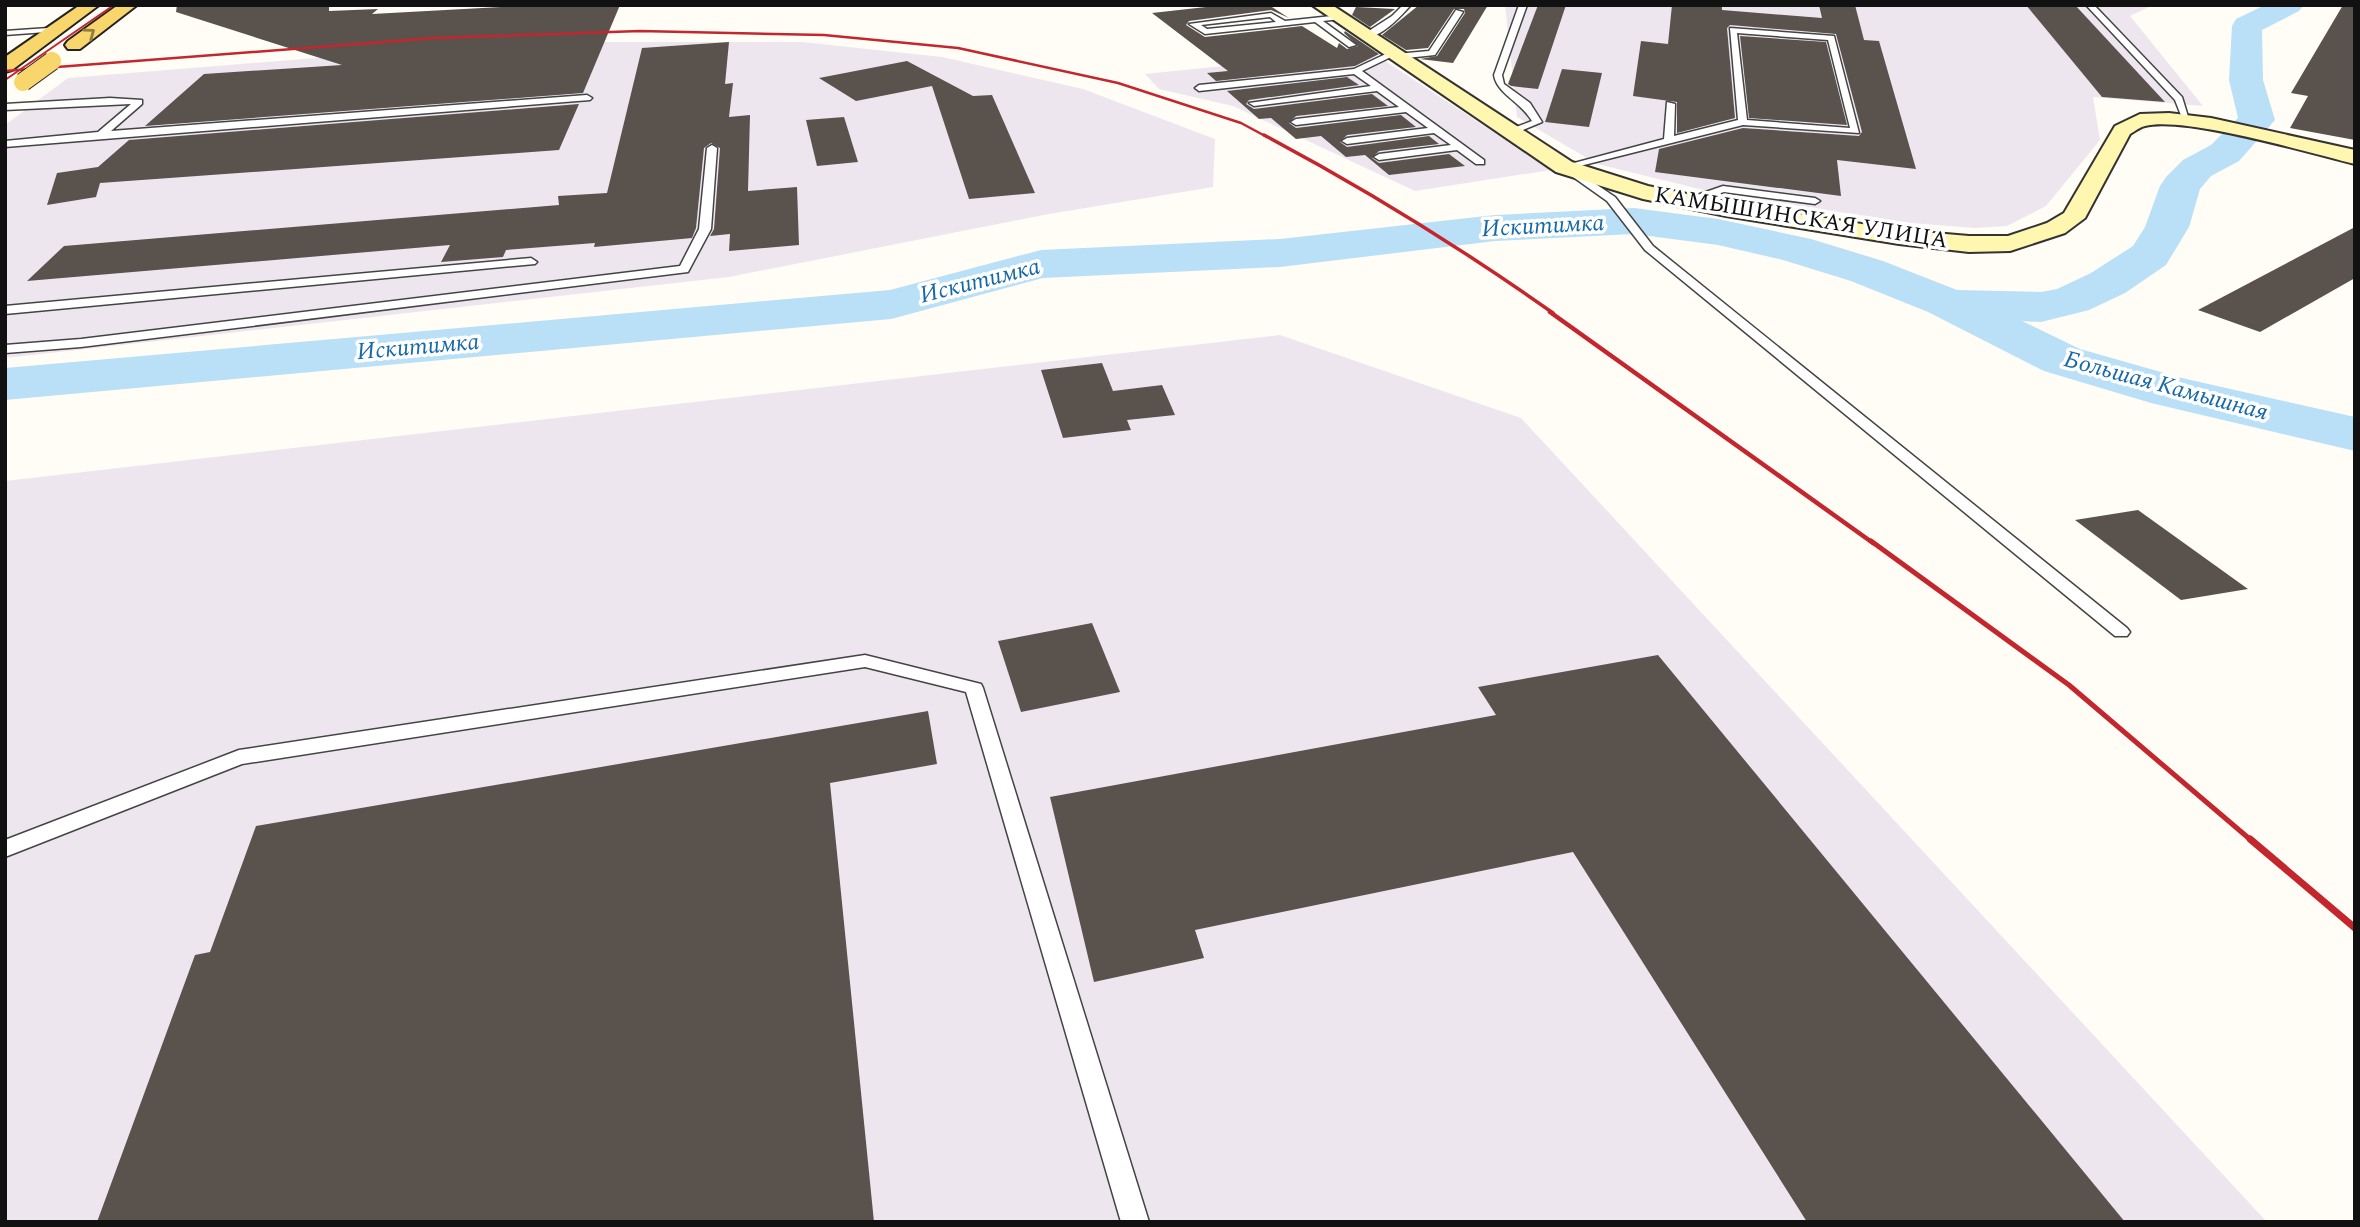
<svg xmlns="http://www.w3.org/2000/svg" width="2360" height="1227" font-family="Spectral,serif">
<rect width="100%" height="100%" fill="#fffdf5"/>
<g fill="#eee6ef">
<polygon points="1505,5 2153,5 2130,16 2203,106 2093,97 2100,140 2046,206 2007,226 1975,228 1911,223 1720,194 1597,164 1517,117"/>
<polygon points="514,42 802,42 942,57 1083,89 1215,139 1213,187 1049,214 729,277 5,358 5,125 68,78"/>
<polygon points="1370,51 1551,170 1415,191 1233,106 1159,89 1145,74"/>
<polygon points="1280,335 1521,418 2267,1222 5,1222 5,481"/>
</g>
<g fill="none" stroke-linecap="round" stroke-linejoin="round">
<polygon fill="#b9e0f7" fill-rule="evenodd" points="2265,5 2304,5 2299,11 2262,30 2263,80 2275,120 2239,161 2211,176 2200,189 2189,227 2166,265 2125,293 2089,310 2041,322 2022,321 2080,349 2182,378 2355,417 2355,451 2151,403 2044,371 1928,312 1851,281 1783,260 1718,245 1634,234 1495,241 1280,267 1043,278 891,319 5,400 5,368 890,290 1041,250 1280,239 1495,215 1634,208 1718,219 1811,239 1883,261 1957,290 2041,292 2057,289 2091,273 2133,246 2145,227 2160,186 2166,177 2183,160 2211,145 2238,118 2229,80 2232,26 2236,19"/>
</g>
<g fill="#5a524d">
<polygon points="177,5 329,5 329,11 378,9 372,14 538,5 620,5 583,93 145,126 204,74 342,65 176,12"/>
<polygon points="1224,5 1269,5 1289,18 1271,10 1189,21 1186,25 1205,37 1302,26 1337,48 1339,43 1347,49 1358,46 1344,33 1345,31 1379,54 1355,66 1216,81 1207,73 1228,71 1152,13"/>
<polygon points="1419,5 1488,5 1453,63 1420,59 1437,56 1465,13 1464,9 1454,9 1428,48 1406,50 1382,35"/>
<polygon points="1538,5 1566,5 1538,89 1511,86 1508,84"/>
<polygon points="1672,5 1722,5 1722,10 1822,18 1819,5 1855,5 1864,40 1879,41 1916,169 1837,160 1841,196 1655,172 1659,149 1743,128 1859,136 1862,132 1836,34 1730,25 1727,28 1735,118 1677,133 1677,102 1633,96 1641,41 1668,44"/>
<polygon points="2026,5 2075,5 2165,102 2102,97"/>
<polygon points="2343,5 2355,5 2355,140 2290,128 2308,96 2291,93"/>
<polygon points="1356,7 1395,9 1370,27 1352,15"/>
<polygon points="1740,36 1826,42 1847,125 1749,118"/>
<polygon points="729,42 725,84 733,83 729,117 750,115 748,191 797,187 799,245 729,251 730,234 710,236 714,229 720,148 711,143 704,148 696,228 692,238 594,247 595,243 506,250 503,257 441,262 450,245 27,281 64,246 559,205 558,196 607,193 642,48"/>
<polygon points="907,61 973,96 992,95 1035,193 969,199 932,86 856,101 819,78"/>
<polygon points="1562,69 1602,73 1589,127 1545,122"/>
<polygon points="1347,77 1359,85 1249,100 1246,104 1254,109 1372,94 1388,106 1296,116 1289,123 1296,128 1401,115 1416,127 1347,135 1340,142 1347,147 1429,136 1439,144 1379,151 1372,158 1379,163 1449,154 1465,166 1389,175 1365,155 1346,157 1321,136 1296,139 1271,118 1259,119 1227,91"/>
<polygon points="579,104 559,150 100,183 96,197 47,205 57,173 98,167 129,140"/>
<polygon points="844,117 858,162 817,166 806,120"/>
<polygon points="2355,227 2355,278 2260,332 2198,310"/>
<polygon points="1102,363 1113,391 1162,385 1175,415 1127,420 1131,430 1063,438 1041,370"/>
<polygon points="2138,510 2248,589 2181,600 2075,520"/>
<polygon points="1092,623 1120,692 1021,712 998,641"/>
<polygon points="1658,655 2125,1222 1807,1222 1573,852 1195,930 1204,958 1094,982 1050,797 1496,715 1478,687"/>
<polygon points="928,711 937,764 830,783 874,1222 97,1222 195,955 210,952 256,826"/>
</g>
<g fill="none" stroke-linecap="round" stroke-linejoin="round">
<g stroke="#444" stroke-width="3">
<g id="lane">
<path d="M 1403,5 L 1411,5 C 1400,17 1381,38 1364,38 L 1364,34 L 1392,16 Z"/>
<path d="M 1519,5 L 1527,5 L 1502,75 L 1504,84 L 1530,103 L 1542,122 L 1511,135 L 1506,132 L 1508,130 L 1532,121 C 1520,101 1497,94 1494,75 Z"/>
<polygon points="2086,5 2094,5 2182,97 2190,123 2184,123 2175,100"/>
<polygon points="1456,10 1463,12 1435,55 1397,59 1393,56 1362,71 1484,160 1484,164 1476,164 1457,150 1379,160 1374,157 1379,154 1451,145 1434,133 1347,144 1342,141 1347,138 1428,128 1406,112 1296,125 1291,122 1296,119 1399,107 1377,91 1254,106 1249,103 1371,86 1354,74 1199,91 1195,88 1199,85 1354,69 1392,51 1396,54 1429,51"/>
<path d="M 1271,13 L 1285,21 L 1341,15 L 1341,19 L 1323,21 L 1356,45 L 1349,47 L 1315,22 L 1205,34 L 1189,24 ZM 1270,17 L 1276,22 L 1207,29 L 1201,25 Z"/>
<polygon points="63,27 60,31 5,35 5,31"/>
<path d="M 1730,28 L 1834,36 L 1859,133 L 1743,125 L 1572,168 L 1615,197 L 1653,246 L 2127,628 L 2130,632 L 2127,636 L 2115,636 L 1645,250 L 1607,201 L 1559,167 L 1664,139 L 1667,102 L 1675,104 L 1674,136 L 1738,120 ZM 1737,33 L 1828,40 L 1850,128 L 1747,120 Z"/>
<polygon points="587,95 592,98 590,100 5,147 5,141 98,132 131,104 5,110 5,104 110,98 142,100 142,104 111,131"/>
<polygon points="712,145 717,148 711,229 688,272 81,347 5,353 5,345 81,339 680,266 699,229 707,148"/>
<polygon points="1723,186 1815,198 1820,201 1815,204 1724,192 1685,204 1680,201"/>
<polygon points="531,258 537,262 535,264 5,314 5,306"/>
<polygon points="865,655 981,684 983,688 1149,1222 1121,1222 966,692 865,667 242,764 5,857 5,840 239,750"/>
</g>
</g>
<g stroke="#333" stroke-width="4">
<path id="secondary" d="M 1312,5 L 1332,5 L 1572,162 L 1648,186 L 1726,202 L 1899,230 L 1969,236 L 2008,236 L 2047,223 L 2064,213 L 2115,126 L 2140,114 L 2169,113 L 2211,118 L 2355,150 L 2355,164 C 2310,153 2185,116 2145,126 C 2140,127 2135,131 2130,134 L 2085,218 L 2065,233 L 2010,251 L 1969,252 L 1899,244 L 1726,216 L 1643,199 L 1556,172 Z"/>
</g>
<g stroke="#222" stroke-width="4">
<g id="primary">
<polygon points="80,5 99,5 12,70 5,72 5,57"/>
<polygon points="118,5 137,5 80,49 68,49 65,45 68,41"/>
</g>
</g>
<use href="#lane" fill="#fff" fill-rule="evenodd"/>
<use href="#secondary" fill="#fff6b0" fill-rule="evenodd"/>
<use href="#primary" fill="#f9d66b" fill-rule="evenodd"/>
<polyline stroke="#c4262e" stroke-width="2" points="5,80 114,5"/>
<polyline stroke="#c4262e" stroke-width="2.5" points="5,71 435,38 640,31 824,35 958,48 1118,83 1241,123 1267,137"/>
<path stroke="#c4262e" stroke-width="3.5" d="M 1264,135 C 1364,188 1461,248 1553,313"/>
<polyline stroke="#c4262e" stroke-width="4.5" points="1550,312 1873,543"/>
<polyline stroke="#c4262e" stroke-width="5" points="1871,541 2069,685 2252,841"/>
<polyline stroke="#c4262e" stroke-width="7" points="2250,839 2355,928"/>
<g stroke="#222" stroke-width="20" stroke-linecap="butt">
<polyline id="primary-bridge" points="23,82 52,61"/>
</g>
<use href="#primary-bridge" stroke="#f9d66b" stroke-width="18"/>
</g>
<defs><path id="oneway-chevron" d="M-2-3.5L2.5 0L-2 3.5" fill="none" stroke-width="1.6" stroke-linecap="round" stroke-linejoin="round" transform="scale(1.75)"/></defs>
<use stroke="#917d42" href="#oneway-chevron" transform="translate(90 33) rotate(-36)"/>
<g text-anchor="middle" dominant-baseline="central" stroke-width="7" stroke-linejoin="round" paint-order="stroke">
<g font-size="23" fill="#111" stroke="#fff">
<text transform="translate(1801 218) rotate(9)">КАМЫШИНСКАЯ УЛИЦА</text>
</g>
<g font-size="24" font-style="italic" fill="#1768a6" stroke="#fff">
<text transform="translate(1543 226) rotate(-3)">Искитимка</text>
<text transform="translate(980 281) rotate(-14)">Искитимка</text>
<text transform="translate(418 347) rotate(-5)">Искитимка</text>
<text transform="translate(2166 386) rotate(15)">Большая Камышная</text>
</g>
</g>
<rect width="2360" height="1227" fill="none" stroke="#111111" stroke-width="14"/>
</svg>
